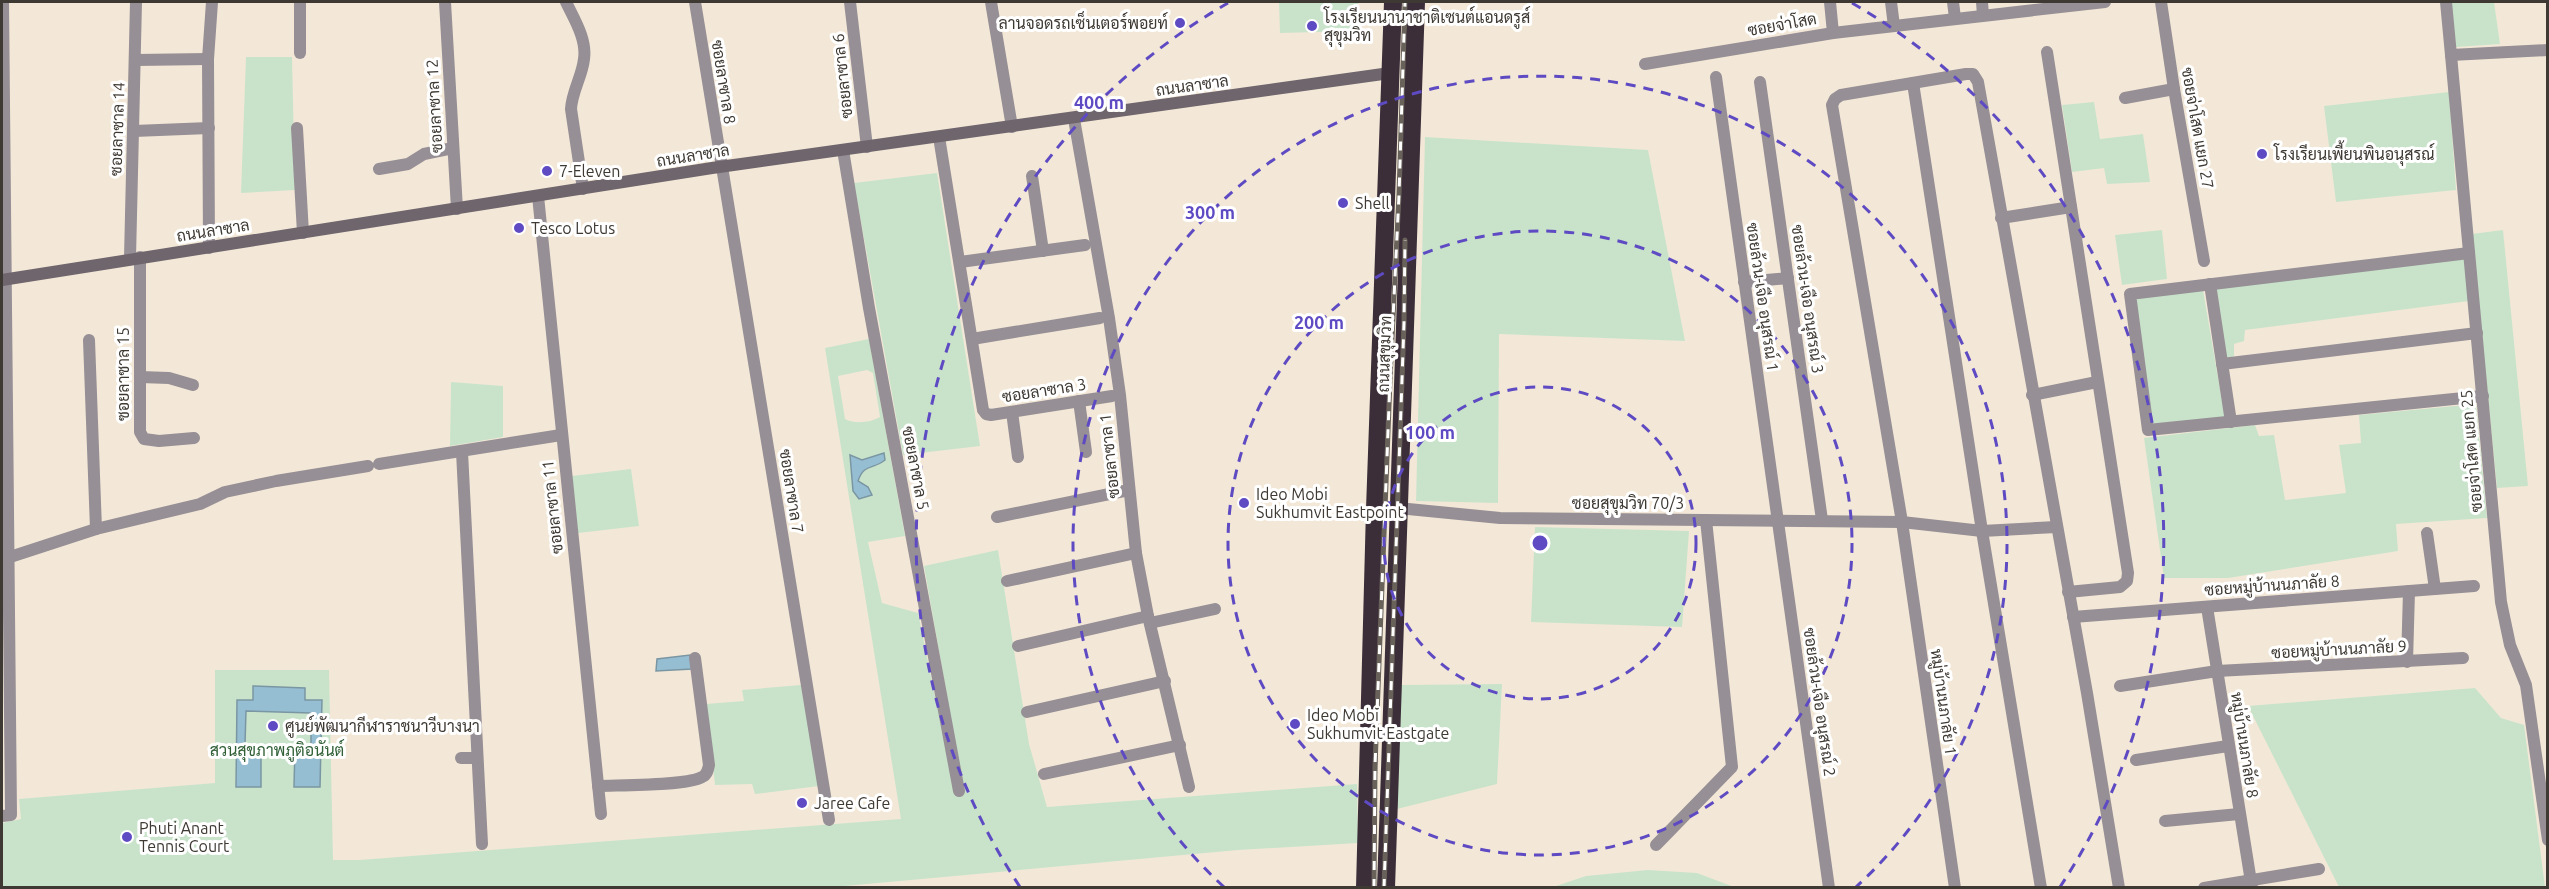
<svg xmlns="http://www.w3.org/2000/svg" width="2549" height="889" font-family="Ubuntu,Sarabun,sans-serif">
<rect width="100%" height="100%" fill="#f3e8d7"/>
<g fill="#c9e3cb" fill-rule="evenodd">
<polygon points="1279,2 1358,2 1358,31 1280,33"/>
<polygon points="2451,2 2494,2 2500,44 2456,47"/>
<polygon points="246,57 292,57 295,190 241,193"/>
<polygon points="2449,92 2456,190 2336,202 2324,106"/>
<polygon points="2094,102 2100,139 2143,134 2150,182 2107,184 2104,168 2072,172 2062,105"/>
<polygon points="1425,137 1648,150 1685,341 1499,334 1498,503 1416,501"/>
<polygon points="937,173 980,446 903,455 854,183"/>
<polygon points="2162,230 2167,279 2122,285 2115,235"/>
<polygon points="2503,230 2528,486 2497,488 2472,234"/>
<polygon points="2464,259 2469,301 2245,330 2244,341 2234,344 2234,356 2226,359 2214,286"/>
<polygon points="2203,290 2225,419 2150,427 2135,297"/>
<path d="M 869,339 L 905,536 L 868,542 L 882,603 L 918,613 L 936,701 L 948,702 L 924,566 L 998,550 L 1029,744 L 1047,807 L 1357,784 L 1358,843 L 1238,850 L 834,887 L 2,888 L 2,823 L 21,819 L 19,799 L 215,783 L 215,670 L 329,670 L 333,860 L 359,860 L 901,819 L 825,348 ZM 867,370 L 873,373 L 880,417 C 869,423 855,424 845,419 L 838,376 ZM 850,455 L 862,460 L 872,457 L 879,465 C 867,467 862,469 858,481 L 868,487 L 857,495 Z"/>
<polygon points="451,382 503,386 503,437 450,446"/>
<polygon points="2476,404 2487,518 2396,524 2398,551 2228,578 2164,578 2144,438 2255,425 2259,436 2274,435 2285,500 2346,493 2339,445 2361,443 2359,415"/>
<polygon points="631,469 639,526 578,533 572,476"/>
<polygon points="1535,527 1689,531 1682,627 1531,622"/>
<polygon points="1502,684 1497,784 1393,810 1399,685"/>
<polygon points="801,685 819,786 755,794 752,784 715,785 706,704 744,701 742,690"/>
<polygon points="2475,688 2501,718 2524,725 2545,887 2339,887 2248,706"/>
<polygon points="1648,870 1697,873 1734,887 1553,887 1586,876"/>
</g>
<g fill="#95bed3" stroke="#7b96a3" stroke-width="1.5">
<path d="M 884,453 L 885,460 C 873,470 864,463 858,481 L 868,487 L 872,495 L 859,499 L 853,491 L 850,455 L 862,460 Z"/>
<polygon points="690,655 692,669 656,671 657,659"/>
<polygon points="253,686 305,688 305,700 322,700 320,787 294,787 295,746 311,746 311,713 246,711 245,744 261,745 261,787 236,787 237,700 253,700"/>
</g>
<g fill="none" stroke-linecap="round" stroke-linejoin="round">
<g stroke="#968f95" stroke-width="12">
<polyline points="300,2 300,53"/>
<polyline points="445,2 457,209"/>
<path d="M 566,2 C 574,19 587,39 584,59 C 582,77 572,91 571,109 L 583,189"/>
<polyline points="695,2 829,820"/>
<polyline points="850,2 867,147"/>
<polyline points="991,2 1012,127"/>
<polyline points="1830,2 1833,33"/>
<polyline points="1891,2 1894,26"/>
<polyline points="1953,2 1955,18"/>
<polyline points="1982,2 1983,15"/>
<polyline points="2161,2 2174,89 2204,261"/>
<polyline points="2446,2 2451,55 2548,50"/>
<polyline points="2047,52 2128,573 2127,581 2120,587 2068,592"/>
<polyline points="2451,55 2501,602 2510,645 2526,685 2548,840"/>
<polyline points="136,60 208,59"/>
<polyline points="1645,64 1833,33 2105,2"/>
<polyline points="1716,77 1829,888"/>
<polyline points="1760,82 1822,520"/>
<polyline points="1913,83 1982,531 2041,888"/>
<polyline points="2125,98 2174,89"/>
<polyline points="1074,119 1109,318 1120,395 1136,553 1148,616 1189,787"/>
<polyline points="297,128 303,233"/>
<polyline points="134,131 209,128"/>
<polyline points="939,137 983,410 986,414 991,415 1112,396"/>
<polyline points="843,150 869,308 959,791"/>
<polyline points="379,169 408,164 424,154 453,148"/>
<polyline points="1032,176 1043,251"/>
<polyline points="538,196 601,814"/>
<polyline points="2001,218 2071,207"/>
<polyline points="209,248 208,59 212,2"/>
<polyline points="2469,253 2130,294 2148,430 2483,396"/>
<polyline points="140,257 140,432 144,439 159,441 194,438"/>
<polyline points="130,258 136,2"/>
<polyline points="960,262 1085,245"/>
<polyline points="1744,282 1788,278"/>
<polyline points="2210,284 2231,422"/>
<polyline points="972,339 1100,318"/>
<polyline points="89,340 96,529"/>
<polyline points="2222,364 2477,333"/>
<polyline points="140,377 169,378 193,385"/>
<polyline points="2032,395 2097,382"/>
<polyline points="1079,401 1086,452"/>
<polyline points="1012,412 1018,457"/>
<polyline points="462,452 482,844"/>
<polyline points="379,464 561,435"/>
<polyline points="1375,509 1398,508 1500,518 1902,522 1982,531 2056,527"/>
<polyline points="997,517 1129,490"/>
<polyline points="2427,533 2435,589"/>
<polyline points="7,558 96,529 200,504 225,492 276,481 368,466"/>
<polyline points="1007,581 1136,553"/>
<polyline points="2207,607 2252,888"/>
<polyline points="2073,617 2474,586"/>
<polyline points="1150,623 1215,609"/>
<polyline points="1018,646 1148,616"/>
<polyline points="2407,662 2409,591"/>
<polyline points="2120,686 2217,671 2463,658"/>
<polyline points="1027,712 1165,681"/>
<polyline points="461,758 477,758"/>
<polyline points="2136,760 2228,746"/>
<polyline points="1044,774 1180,745"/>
<path d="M 598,786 C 619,785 687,786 702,777 C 707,775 708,770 709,765 L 695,658"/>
<polyline points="2,816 11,815 3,2"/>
<polyline points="2165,821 2239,814"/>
<polyline points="1656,845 1732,767 1706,520"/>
<polyline points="1955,888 1902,522 1832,105 1835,99 1841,95 1966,74 1973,74 1978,82 2087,693 2119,888"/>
<polyline points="2204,888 2319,869"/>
</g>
<polyline stroke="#6f656d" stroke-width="12" points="2,280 712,168 1390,73"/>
<g stroke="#3b2e39" stroke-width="18">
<polyline points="1365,888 1375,509 1393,2"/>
<polyline points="1386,888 1416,2"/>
</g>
<g stroke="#69625a" stroke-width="5">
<g id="rail">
<polyline points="1374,888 1375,766 1390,380 1399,195 1405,2"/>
<polyline points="1384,888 1404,323 1405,240"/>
</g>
</g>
<use href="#rail" stroke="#fff" stroke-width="3" stroke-dasharray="9" stroke-linecap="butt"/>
</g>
<g fill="none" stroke="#5e4ac2" stroke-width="3" stroke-dasharray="10 8">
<circle cx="1540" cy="543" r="156"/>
<circle cx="1540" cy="543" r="312"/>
<path d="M1224 887A467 467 0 1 1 1856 887"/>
<path d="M1020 887A623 623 0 0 1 1228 3M1852 3A623 623 0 0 1 2060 887"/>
</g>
<g fill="#5e4ac2" stroke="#fff" stroke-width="2">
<circle cx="1180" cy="23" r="6"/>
<circle cx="1312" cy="26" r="6"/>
<circle cx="2262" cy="154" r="6"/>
<circle cx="547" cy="171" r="6"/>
<circle cx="1343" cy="203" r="6"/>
<circle cx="519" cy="228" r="6"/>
<circle cx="1244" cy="503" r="6"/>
<circle cx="1295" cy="724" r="6"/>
<circle cx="273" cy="726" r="6"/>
<circle cx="802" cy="803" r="6"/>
<circle cx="127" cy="837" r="6"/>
</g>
<g text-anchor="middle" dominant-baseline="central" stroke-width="6" stroke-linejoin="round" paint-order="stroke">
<g font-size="16" fill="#3e3933" stroke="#fff" text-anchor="start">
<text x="1324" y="17">โรงเรียนนานาชาติเซนต์แอนดรูส์<tspan x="1324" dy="18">สุขุมวิท</tspan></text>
<text x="1168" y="23" text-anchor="end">ลานจอดรถเซ็นเตอร์พอยท์</text>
<text x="2274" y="154">โรงเรียนเพี้ยนพินอนุสรณ์</text>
<text x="559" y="171">7-Eleven</text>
<text x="1355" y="203">Shell</text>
<text x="531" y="228">Tesco Lotus</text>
<text x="1256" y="494">Ideo Mobi<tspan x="1256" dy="18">Sukhumvit Eastpoint</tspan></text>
<text x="1307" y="715">Ideo Mobi<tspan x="1307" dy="18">Sukhumvit Eastgate</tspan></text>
<text x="285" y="726">ศูนย์พัฒนากีฬาราชนาวีบางนา</text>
<text x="814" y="803">Jaree Cafe</text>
<text x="139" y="828">Phuti Anant<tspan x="139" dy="18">Tennis Court</tspan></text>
</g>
<g font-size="16" fill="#3e3933" stroke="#fff">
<text transform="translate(1782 24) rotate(-10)">ซอยจ่าโสด</text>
<text transform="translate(842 76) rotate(-96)">ซอยลาซาล 6</text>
<text transform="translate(724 82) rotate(81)">ซอยลาซาล 8</text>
<text transform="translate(1192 85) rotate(-8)">ถนนลาซาล</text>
<text transform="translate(434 106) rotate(-93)">ซอยลาซาล 12</text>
<text transform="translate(2198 128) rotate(80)">ซอยจ่าโสด แยก 27</text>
<text transform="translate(117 129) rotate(-88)">ซอยลาซาล 14</text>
<text transform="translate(693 155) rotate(-9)">ถนนลาซาล</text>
<text transform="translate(213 230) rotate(-9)">ถนนลาซาล</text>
<text transform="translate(1763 297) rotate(82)">ซอยล้วน-เจือ อนุสรณ์ 1</text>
<text transform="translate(1808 299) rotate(82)">ซอยล้วน-เจือ อนุสรณ์ 3</text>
<text transform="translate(1384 354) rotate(-88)">ถนนสุขุมวิท</text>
<text transform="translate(123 374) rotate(-90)">ซอยลาซาล 15</text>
<text transform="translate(1044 390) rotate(-9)">ซอยลาซาล 3</text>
<text transform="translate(2471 451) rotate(-95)">ซอยจ่าโสด แยก 25</text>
<text transform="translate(1109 456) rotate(-96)">ซอยลาซาล 1</text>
<text transform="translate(916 468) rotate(79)">ซอยลาซาล 5</text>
<text transform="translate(792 491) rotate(81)">ซอยลาซาล 7</text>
<text x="1628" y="503">ซอยสุขุมวิท 70/3</text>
<text transform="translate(552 507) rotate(-96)">ซอยลาซาล 11</text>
<text transform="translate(2272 585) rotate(-4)">ซอยหมู่บ้านนภาลัย 8</text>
<text transform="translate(2339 649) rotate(-3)">ซอยหมู่บ้านนภาลัย 9</text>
<text transform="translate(1820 702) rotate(82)">ซอยล้วน-เจือ อนุสรณ์ 2</text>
<text transform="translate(1944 702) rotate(82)">หมู่บ้านนภาลัย 1</text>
<text transform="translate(2245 745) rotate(81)">หมู่บ้านนภาลัย 8</text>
</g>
<g font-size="16" fill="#316037" stroke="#fff">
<text x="277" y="750">สวนสุขภาพภูติอนันต์</text>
</g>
</g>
<circle cx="1540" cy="543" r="9" fill="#5e4ac2" stroke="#fff" stroke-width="3"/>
<g font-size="18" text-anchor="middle" font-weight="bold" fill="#5e4ac2" stroke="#fff" stroke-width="6" stroke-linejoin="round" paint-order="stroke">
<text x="1099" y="109">400 m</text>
<text x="1210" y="219">300 m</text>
<text x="1319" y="329">200 m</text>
<text x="1430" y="439">100 m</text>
</g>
<rect width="2549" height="889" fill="none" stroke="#3e3933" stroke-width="6"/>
</svg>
